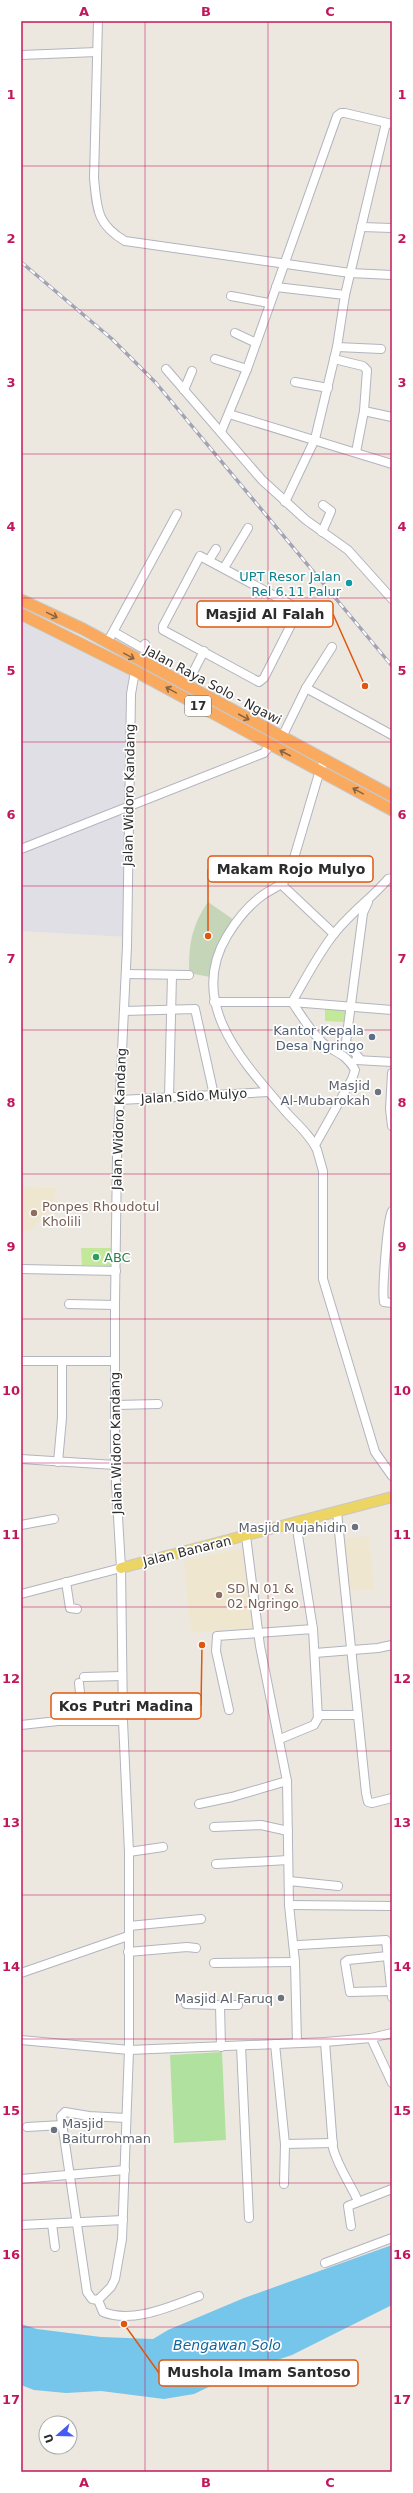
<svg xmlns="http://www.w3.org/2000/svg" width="413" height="2493" font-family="'DejaVu Sans',sans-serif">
<rect width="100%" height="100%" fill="#ede8df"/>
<polygon fill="#e1dfe6" points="21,614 133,669 127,937 21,931"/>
<g fill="#eee6cf">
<polygon points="21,1187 57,1188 53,1205 42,1220 28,1231 21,1231"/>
<polygon points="369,1536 374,1589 349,1590 345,1539"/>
<polygon points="244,1548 254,1628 191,1633 184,1561"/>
</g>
<polygon fill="#b1e19e" points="222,2052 226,2140 174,2143 170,2055"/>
<path fill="#c4d6b7" d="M 208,902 L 234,920 L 215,951 L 210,977 L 189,973 C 189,944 191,927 208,902 Z"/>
<g fill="#c3e89a">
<polygon points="325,1009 345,1011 344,1022 325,1021"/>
<polygon points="81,1248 112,1248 111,1266 82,1265"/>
</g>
<polygon fill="#76c5eb" points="392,2245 392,2305 292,2355 268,2363 240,2380 217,2383 194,2394 164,2399 101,2391 66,2393 34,2390 21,2385 21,2324 37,2329 101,2337 153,2339 168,2330 244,2298"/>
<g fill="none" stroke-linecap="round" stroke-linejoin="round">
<g stroke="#b2b4bf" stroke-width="10">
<g id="minor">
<path d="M 98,21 L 94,178 C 97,208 96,224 125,241 L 350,273 L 392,275"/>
<polyline points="21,55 97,52"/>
<polyline points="361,227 392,228"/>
<polyline points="276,287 345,295"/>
<polyline points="231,296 269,303"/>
<polyline points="235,333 256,343"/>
<polyline points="337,347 381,349"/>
<polyline points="215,359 247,369"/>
<polyline points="334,359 363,366 367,370 364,411 356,452"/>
<polyline points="166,369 262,480 306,520 348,550 392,599"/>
<polyline points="295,382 328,388"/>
<polyline points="184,390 192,371"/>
<polyline points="364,411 392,417"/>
<polyline points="229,414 392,464"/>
<polyline points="221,432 247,369 337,116 341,113 345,113 392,124"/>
<polyline points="285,502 315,439 337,347 345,295 386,123"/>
<polyline points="322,532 331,511 323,505"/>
<polygon points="200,556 299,609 264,678 259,682 163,630 163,626"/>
<polyline points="209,560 216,549"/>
<polyline points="224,568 248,528"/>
<polyline points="114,632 142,648 145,644"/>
<polyline points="107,643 177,514"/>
<polyline points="186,686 204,651"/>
<polyline points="306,688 392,735"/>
<polyline points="282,737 306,688 332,647"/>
<path d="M 325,759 L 320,770 L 289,875 C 282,886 273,888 263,895 C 249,905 236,921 227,936 C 186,1004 245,1064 287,1113 C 297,1124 311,1136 317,1150 L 323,1171 L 323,1279 L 375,1452 L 392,1476"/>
<polyline points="21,849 264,753 270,745"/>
<path d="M 392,878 L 388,879 C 372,898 350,913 334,934 C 318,954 305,980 292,1002 L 392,1010"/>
<polyline points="282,885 334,934"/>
<polyline points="126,974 189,975"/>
<path d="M 214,1002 L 292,1002 C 301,1015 309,1029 320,1040 C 330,1052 345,1051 355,1070 L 352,1079 L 315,1145"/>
<polyline points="124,1011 195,1009 214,1095"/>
<polyline points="360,1059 346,1042 363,913 368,902"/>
<polyline points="356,1060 392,1062"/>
<polyline points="392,1073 390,1109 392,1126"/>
<polyline points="169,1097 172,975"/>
<polyline points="120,1100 268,1092"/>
<path d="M 392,1211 C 387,1221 382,1290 384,1302 L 392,1303"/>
<polyline points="21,1269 116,1271"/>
<polyline points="69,1304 115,1305"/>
<polyline points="21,1361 115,1361"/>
<polyline points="116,1405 158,1404"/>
<polyline points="21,1459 115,1465"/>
<polyline points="58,1462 62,1418 62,1362"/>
<polyline points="337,1512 366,1793 368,1802 372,1803 392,1798"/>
<polyline points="296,1523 313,1629"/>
<polyline points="21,1525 54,1519"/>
<polyline points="246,1536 260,1646 287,1781 289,1905 295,1962 297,2043"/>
<polyline points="66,1582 70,1608 77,1609"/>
<polyline points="21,1594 121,1568"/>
<polyline points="315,1653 378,1648 392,1645"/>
<polyline points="84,1677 122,1676"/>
<polyline points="79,1683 83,1721"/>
<polyline points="229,1710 216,1651 217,1636 313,1629 318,1718 314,1725 280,1739"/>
<polyline points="318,1715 358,1715"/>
<polyline points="21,1725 58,1721 123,1721"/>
<polyline points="199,1804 232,1797 287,1781"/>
<polyline points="214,1827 261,1825 288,1831"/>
<polyline points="129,1852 163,1847"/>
<polyline points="216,1864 288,1860"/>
<polyline points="289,1881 338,1886"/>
<polyline points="289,1905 392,1906"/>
<polyline points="129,1926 201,1919"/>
<polyline points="299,1945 386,1940 392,1997"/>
<polyline points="128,1952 187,1947 196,1948"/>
<polyline points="388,1956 348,1960 345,1962 350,1992 391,1991"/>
<polyline points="214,1963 295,1962"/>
<polyline points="21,1973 128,1936"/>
<polyline points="186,2004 220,2005 221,2047"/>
<polyline points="220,2005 238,2005"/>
<polyline points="371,2038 392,2083"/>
<polyline points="21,2040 129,2050 325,2042 371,2038 392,2033"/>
<path d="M 325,2042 L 333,2148 C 338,2167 350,2183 358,2201"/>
<polyline points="275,2044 285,2144 284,2184"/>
<polyline points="241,2046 249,2218"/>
<polyline points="125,2118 89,2116 65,2112 61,2116 87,2292 92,2299 98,2300 111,2287 115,2279 122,2239 129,2050 129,1852 123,1721 121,1568 115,1465 115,1305 117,1157 127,946 131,694 135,671"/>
<polyline points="27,2127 62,2125"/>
<polyline points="285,2144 333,2143"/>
<polyline points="21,2179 125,2170"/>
<polyline points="52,2224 55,2247"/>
<polyline points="21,2225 123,2220"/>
<polyline points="351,2226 348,2206 392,2189"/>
<polyline points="325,2263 392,2238"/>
<path d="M 98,2300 L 103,2312 C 133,2324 171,2306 199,2296"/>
</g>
</g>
<g stroke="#c8c8c8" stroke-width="12">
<polyline id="major" points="121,1568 392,1497"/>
</g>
<g stroke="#c8c8c8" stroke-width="13">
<g id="highway">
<polyline points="21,600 83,629 392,796"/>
<polyline points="21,614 135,671 392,810"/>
</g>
</g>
<use href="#minor" stroke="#fff" stroke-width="8"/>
<use href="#major" stroke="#ecd465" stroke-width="10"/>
<use href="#highway" stroke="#f9aa5e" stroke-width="11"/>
<g stroke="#a2a3b5" stroke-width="3.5">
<polyline id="rail" points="21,262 112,339 156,383 392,666"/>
</g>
<use href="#rail" stroke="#fff" stroke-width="2" stroke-dasharray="6" stroke-linecap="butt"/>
</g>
<defs><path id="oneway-shaft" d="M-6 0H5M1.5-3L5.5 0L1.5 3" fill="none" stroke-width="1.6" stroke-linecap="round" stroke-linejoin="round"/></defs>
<g stroke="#886542">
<use href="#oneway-shaft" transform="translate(52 615) rotate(26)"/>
<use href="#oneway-shaft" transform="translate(129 656) rotate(29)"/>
<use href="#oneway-shaft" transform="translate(171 690) rotate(-151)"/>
<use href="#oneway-shaft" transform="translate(244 717) rotate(28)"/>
<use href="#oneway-shaft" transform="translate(285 753) rotate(-153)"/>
<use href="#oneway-shaft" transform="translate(358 791) rotate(-151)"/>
</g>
<path fill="none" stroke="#c2185b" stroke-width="1" stroke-opacity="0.55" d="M 145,21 L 145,2472M 268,21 L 268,2472M 21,166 L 392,166M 21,310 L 392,310M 21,454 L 392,454M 21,598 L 392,598M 21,742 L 392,742M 21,886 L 392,886M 21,1030 L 392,1030M 21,1174 L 392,1174M 21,1319 L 392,1319M 21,1463 L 392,1463M 21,1607 L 392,1607M 21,1751 L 392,1751M 21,1895 L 392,1895M 21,2039 L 392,2039M 21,2183 L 392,2183M 21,2327 L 392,2327"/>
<circle fill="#0f9aa8" stroke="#fff" stroke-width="1.5" cx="349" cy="583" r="4"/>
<circle fill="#5c6f8a" stroke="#fff" stroke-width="1.5" cx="372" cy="1037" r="4"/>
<g fill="#6b7280" stroke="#fff" stroke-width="1.5">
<circle cx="378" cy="1092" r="4"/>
<circle cx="355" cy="1527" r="4"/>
<circle cx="281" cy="1998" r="4"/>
<circle cx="54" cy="2130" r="4"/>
</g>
<g fill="#8d6e63" stroke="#fff" stroke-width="1.5">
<circle cx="34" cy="1213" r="4"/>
<circle cx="219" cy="1595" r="4"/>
</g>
<circle fill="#2e9e5b" stroke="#fff" stroke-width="1.5" cx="96" cy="1257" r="4"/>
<g text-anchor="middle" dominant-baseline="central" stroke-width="3.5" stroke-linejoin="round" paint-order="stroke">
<rect fill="#fff" stroke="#6b6b6b" stroke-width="1" x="185" y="696" width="26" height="20" rx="3"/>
<g font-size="12" font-weight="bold" fill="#2c2c2c">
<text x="198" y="706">17</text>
</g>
<g font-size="13" fill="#0d838f" stroke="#fff" text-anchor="end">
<text x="341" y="576">UPT Resor Jalan<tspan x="341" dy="15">Rel 6.11 Palur</tspan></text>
</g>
<g font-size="13" fill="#2c2c2c" stroke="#fff">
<text transform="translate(213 685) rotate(28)">Jalan Raya Solo - Ngawi</text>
<text transform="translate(129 795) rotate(-89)">Jalan Widoro Kandang</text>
<text transform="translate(194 1096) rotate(-3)">Jalan Sido Mulyo</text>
<text transform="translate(119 1119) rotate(-88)">Jalan Widoro Kandang</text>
<text transform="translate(116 1443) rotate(-91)">Jalan Widoro Kandang</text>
<text transform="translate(187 1551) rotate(-14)">Jalan Banaran</text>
</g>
<g font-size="13" fill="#4e5e75" stroke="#fff" text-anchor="end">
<text x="364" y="1030">Kantor Kepala<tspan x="364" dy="15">Desa Ngringo</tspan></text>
</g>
<g font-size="13" fill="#5b616d" stroke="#fff" text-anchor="end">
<text x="370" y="1085">Masjid<tspan x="370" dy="15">Al-Mubarokah</tspan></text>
<text x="347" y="1527">Masjid Mujahidin</text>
<text x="273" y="1998">Masjid Al Faruq</text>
<text x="62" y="2123" text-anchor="start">Masjid<tspan x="62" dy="15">Baiturrohman</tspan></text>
</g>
<g font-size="13" fill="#785e54" stroke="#fff" text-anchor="start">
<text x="42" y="1206">Ponpes Rhoudotul<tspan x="42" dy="15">Kholili</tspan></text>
<text x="227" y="1588">SD N 01 &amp;<tspan x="227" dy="15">02 Ngringo</tspan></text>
</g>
<g font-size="13" fill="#27864d" stroke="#fff" text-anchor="start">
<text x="104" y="1257">ABC</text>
</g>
<g font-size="14" font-style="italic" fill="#12649a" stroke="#fff">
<text x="227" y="2345">Bengawan Solo</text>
</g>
</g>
<path fill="none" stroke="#df570e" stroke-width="1.5" d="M365 686L333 614M208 936L208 869M202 1645L201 1706M124 2324L159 2373"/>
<g fill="#df570e" stroke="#fff" stroke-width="1.5">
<circle cx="365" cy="686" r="4"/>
<circle cx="208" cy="936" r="4"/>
<circle cx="202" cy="1645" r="4"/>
<circle cx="124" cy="2324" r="4"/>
</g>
<g fill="#fff" stroke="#df570e" stroke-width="1.5">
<rect x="197" y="601" width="136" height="26" rx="4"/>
<rect x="208" y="856" width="165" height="26" rx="4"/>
<rect x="51" y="1693" width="150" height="26" rx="4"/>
<rect x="159" y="2360" width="199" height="26" rx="4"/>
</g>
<g font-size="14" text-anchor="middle" font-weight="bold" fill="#2c2c2c">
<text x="265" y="619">Masjid Al Falah</text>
<text x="291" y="874">Makam Rojo Mulyo</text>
<text x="126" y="1711">Kos Putri Madina</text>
<text x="259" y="2377">Mushola Imam Santoso</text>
</g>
<rect width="413" height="2493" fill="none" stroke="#ffffff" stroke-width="44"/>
<g transform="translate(58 2435) rotate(250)"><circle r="19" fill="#ffffff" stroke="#ababab"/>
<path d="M0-3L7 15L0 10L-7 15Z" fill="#455cf4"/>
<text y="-6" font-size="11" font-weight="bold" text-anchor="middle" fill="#2c2c2c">U</text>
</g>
<rect x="22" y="22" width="369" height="2449" fill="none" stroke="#c2185b" stroke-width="1.5"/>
<g font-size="13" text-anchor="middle" font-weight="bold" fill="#c2185b">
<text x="84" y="16">A</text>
<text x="206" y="16">B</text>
<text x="330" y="16">C</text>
<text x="11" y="99">1</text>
<text x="402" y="99">1</text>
<text x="11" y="243">2</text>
<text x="402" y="243">2</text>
<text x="11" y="387">3</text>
<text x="402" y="387">3</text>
<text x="11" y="531">4</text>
<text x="402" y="531">4</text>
<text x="11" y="675">5</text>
<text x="402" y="675">5</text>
<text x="11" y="819">6</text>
<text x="402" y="819">6</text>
<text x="11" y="963">7</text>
<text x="402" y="963">7</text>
<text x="11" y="1107">8</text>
<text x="402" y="1107">8</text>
<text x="11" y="1251">9</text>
<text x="402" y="1251">9</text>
<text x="11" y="1395">10</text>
<text x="402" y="1395">10</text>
<text x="11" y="1539">11</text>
<text x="402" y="1539">11</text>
<text x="11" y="1683">12</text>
<text x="402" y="1683">12</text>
<text x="11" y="1827">13</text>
<text x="402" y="1827">13</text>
<text x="11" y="1971">14</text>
<text x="402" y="1971">14</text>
<text x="11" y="2115">15</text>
<text x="402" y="2115">15</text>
<text x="11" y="2259">16</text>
<text x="402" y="2259">16</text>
<text x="11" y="2404">17</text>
<text x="402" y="2404">17</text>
<text x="84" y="2487">A</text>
<text x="206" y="2487">B</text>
<text x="330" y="2487">C</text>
</g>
</svg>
